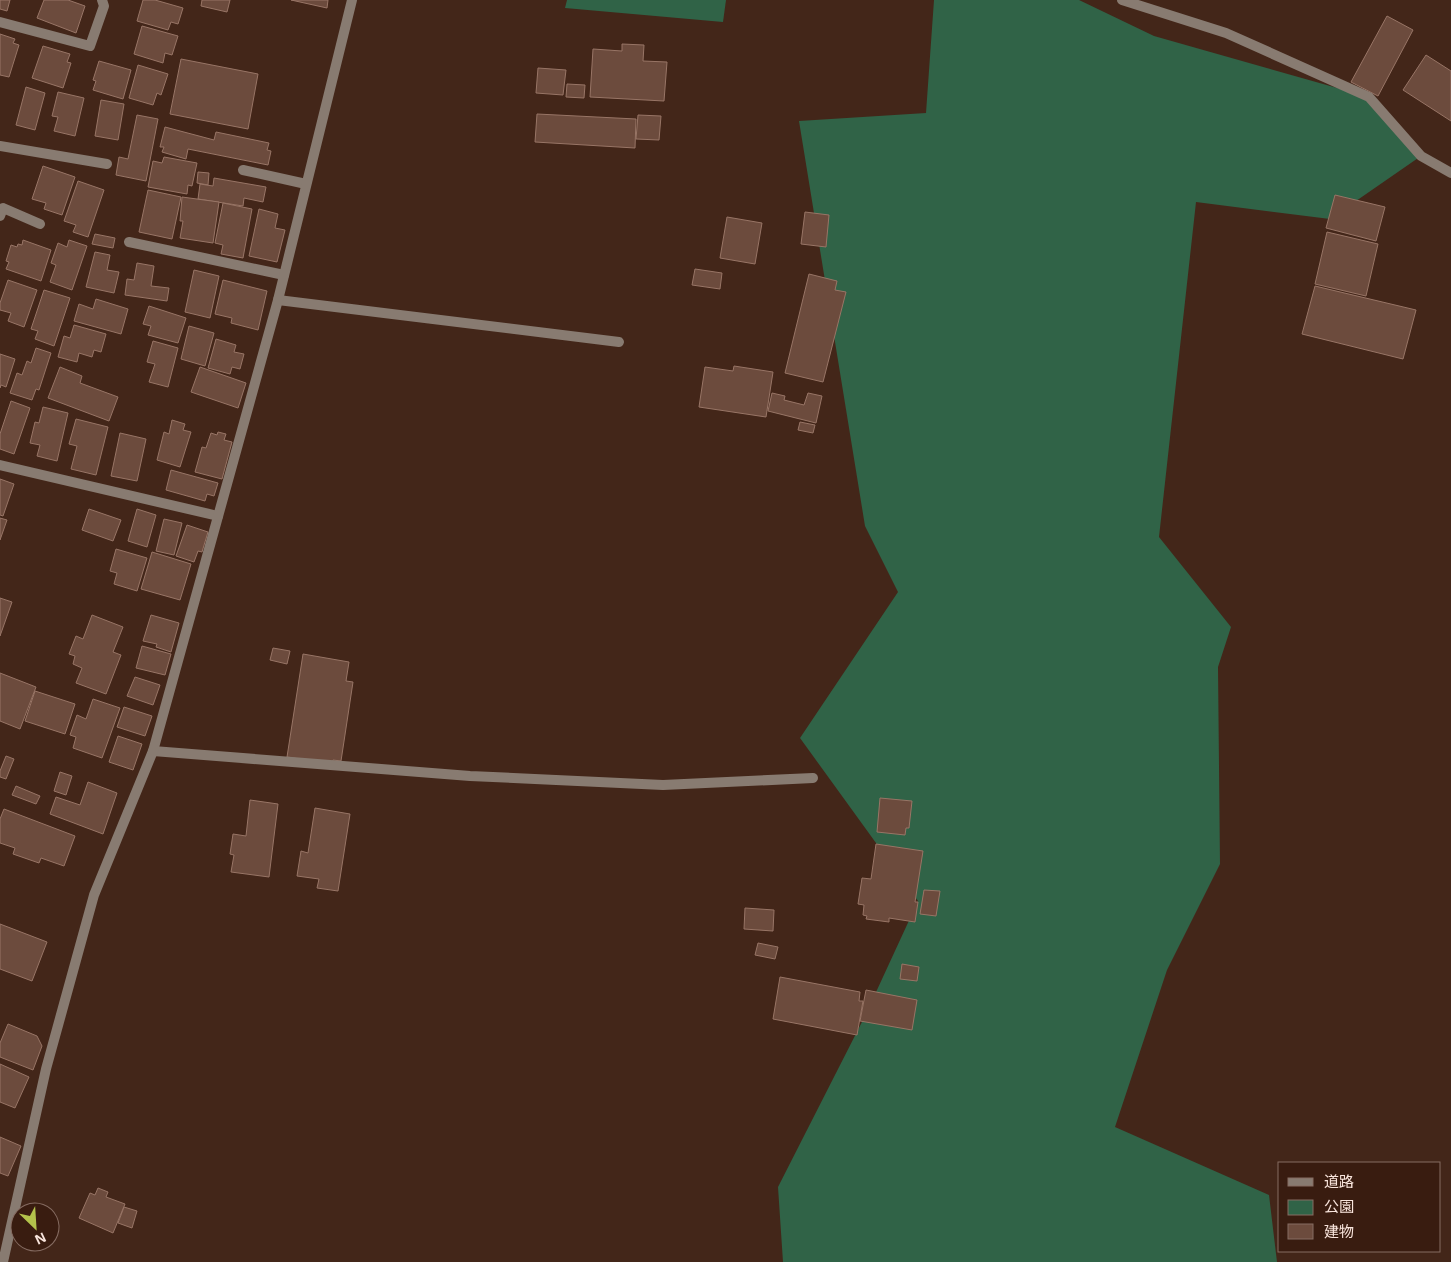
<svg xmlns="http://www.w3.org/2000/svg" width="1451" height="1262" font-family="Helvetica,'Noto Sans JP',sans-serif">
<rect width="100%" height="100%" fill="#432619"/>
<g fill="#306347">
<polygon points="567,0 726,0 723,22 565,8"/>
<polygon points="934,0 1079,0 1154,36 1369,97 1421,156 1330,219 1196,202 1159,537 1231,627 1218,667 1220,864 1167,970 1115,1127 1269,1195 1277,1262 783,1262 778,1187 865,1016 918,901 800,738 898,592 865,526 799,121 926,113"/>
</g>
<g fill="#6c4b3d" stroke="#987566">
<polygon points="0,0 10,0 7,11 0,9"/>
<polygon points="44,0 68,0 85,6 76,33 37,18"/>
<polygon points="143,0 155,0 183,8 178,24 171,22 168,30 137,21"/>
<polygon points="202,0 230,0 227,12 201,6"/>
<polygon points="291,0 328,0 327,8"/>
<polygon points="1387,16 1413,30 1378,96 1351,82"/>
<polygon points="142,26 178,36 172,55 165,53 163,63 134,54"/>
<polygon points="0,34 15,39 13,43 19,45 9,77 0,75"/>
<polygon points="622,44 644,45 643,61 667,62 664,101 590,97 593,49 622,51"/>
<polygon points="43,46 70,54 67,62 71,63 63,88 32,78"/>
<polygon points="1426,55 1451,71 1451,121 1403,90"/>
<polygon points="181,59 258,74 248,129 170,114"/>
<polygon points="99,61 131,70 123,99 93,90 96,81 93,80"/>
<polygon points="138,65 168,74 161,95 157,93 153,105 129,98"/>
<polygon points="538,68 566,70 563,95 536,93"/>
<polygon points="567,84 585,85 584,98 566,97"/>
<polygon points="26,87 45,93 35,130 16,125"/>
<polygon points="58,92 84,98 75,136 54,131 58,117 52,116"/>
<polygon points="101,100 124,104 118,140 95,136"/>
<polygon points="537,114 636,119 635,148 535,142"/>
<polygon points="137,115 158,119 146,181 116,175 119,157 128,159"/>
<polygon points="638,115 661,116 659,140 636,139"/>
<polygon points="165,127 214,140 216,132 269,143 267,150 271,151 268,165 188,149 186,159 162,152 164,147 160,147"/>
<polygon points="164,157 197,163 192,186 188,185 187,194 148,187 153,161 162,163"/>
<polygon points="43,166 75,177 62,215 44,209 46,203 32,199"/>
<polygon points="198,172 209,173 208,185 197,183"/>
<polygon points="214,178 266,187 263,202 244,198 243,206 198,199 200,184 213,186"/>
<polygon points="78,181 104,190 88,237 73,232 76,225 64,221"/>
<polygon points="148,190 181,197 172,239 139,232"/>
<polygon points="1335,195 1385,207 1376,241 1326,228"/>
<polygon points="182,197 219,202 213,243 180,238 183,221 180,221"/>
<polygon points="223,203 252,209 243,258 221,254 223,245 215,243"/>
<polygon points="259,209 278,214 275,228 285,230 277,262 249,256"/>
<polygon points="805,212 829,215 826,247 801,244"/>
<polygon points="727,217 762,223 755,264 720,258"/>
<polygon points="1327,232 1378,244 1366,296 1315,284"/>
<polygon points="95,234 115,238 113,248 92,244"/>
<polygon points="23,240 51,250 41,281 6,269 9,262 6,261 11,245 17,247 18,244 22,245"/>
<polygon points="69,240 87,246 72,290 50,282 56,265 51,263 58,243 67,247"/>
<polygon points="95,252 110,255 107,270 119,272 114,293 86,287"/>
<polygon points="137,263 154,266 151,286 169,288 167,301 125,295 127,279 134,280"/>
<polygon points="695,269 722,273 720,289 692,285"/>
<polygon points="194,270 219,276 210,318 185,312"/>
<polygon points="809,274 837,281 835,290 846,292 823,382 785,373"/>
<polygon points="8,280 37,290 24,327 8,321 11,313 0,310 0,303"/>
<polygon points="223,280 267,291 258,330 231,323 232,318 215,314"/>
<polygon points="1315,286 1416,310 1403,359 1302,334"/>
<polygon points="44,290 70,298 54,346 35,339 38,331 31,329"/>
<polygon points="96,299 128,309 121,334 74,321 79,304 93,309"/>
<polygon points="149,306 186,318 178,343 148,335 151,326 143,324"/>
<polygon points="74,325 106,334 101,352 94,350 92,357 79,353 77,362 58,357 64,336 70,338"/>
<polygon points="189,326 214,333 205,366 181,359"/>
<polygon points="216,339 236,345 234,352 244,354 240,369 232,367 230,374 208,368"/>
<polygon points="153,341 178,348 168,387 149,382 155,364 147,362"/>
<polygon points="36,348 51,353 39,390 36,389 32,400 10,393 17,373 22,375 27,361 31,363"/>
<polygon points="0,354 15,359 6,387 1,385 0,388"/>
<polygon points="734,366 773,372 766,417 699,407 705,367 733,371"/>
<polygon points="60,367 82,376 80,383 118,397 109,421 48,398"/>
<polygon points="200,367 246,383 238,408 191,392"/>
<polygon points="772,393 785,396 784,400 804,405 808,393 822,396 816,423 768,411"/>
<polygon points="11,401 30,408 14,454 0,449 0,434"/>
<polygon points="43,407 68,413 57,461 37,456 40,445 30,443 35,422 39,423"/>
<polygon points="76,419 108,427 96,475 71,469 77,446 69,444"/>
<polygon points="172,420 185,424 183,430 191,432 180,467 157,460 164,432 169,434"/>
<polygon points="800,422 815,425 813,433 798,430"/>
<polygon points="218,432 226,434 224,440 232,442 222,479 195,472 202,447 206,448 211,433 217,435"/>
<polygon points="120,433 146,439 137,481 111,476"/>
<polygon points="171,470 218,483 214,496 207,494 205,501 166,490"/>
<polygon points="0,479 14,484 3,516 0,515"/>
<polygon points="89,509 121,520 113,541 82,530"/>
<polygon points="137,509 156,515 147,547 128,541"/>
<polygon points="0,518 7,520 0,540"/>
<polygon points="164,519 182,523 174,555 156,551"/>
<polygon points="187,525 208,532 202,552 198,551 194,562 176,556"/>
<polygon points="116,549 147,558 137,591 114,584 117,573 110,571"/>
<polygon points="152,552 191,564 180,600 141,589"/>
<polygon points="0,598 12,602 0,636"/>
<polygon points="92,615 123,627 113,652 121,655 106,694 76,683 82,668 73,664 75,656 69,654 76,636 83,639"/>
<polygon points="151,615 179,623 171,652 156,647 157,644 143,641"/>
<polygon points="142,646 171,654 165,675 136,668"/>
<polygon points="273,648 290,651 287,664 270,660"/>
<polygon points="303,654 349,662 346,681 353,682 341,761 333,760 332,764 287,757"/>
<polygon points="0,673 36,687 20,729 0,721"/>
<polygon points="135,677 160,685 153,705 127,696"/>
<polygon points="35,691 75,704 65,734 25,721"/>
<polygon points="93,699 120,708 102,758 73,748 76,737 70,735 77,715 86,719"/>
<polygon points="124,707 152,716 145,736 117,727"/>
<polygon points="118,736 142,744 133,770 109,762"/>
<polygon points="6,756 14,759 6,779 0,777 0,771"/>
<polygon points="60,772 72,776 66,795 54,791"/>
<polygon points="88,782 117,793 103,834 50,814 56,797 80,805"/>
<polygon points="16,786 40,796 36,804 12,795"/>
<polygon points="880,798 912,801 909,828 906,828 905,835 877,832"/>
<polygon points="250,800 278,804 269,877 231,872 234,855 230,854 233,834 246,836"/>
<polygon points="315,808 350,814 338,891 317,888 319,879 297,876 301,851 308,853"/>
<polygon points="4,809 75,836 64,866 41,858 39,863 13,854 15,848 0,843 0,819"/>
<polygon points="876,844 923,851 915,902 918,902 915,922 889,918 889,922 866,919 867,916 863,915 864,905 858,904 862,878 871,879"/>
<polygon points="924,890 940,891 936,916 920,914"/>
<polygon points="745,908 774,910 773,931 744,929"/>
<polygon points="0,924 47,942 32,981 0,969"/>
<polygon points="758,943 778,947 775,959 755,955"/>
<polygon points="902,964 919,967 917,981 900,979"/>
<polygon points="780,977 860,992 859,1001 863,1001 857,1035 773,1019"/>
<polygon points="866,990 917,1000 912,1030 860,1021"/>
<polygon points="8,1024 37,1036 42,1046 33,1070 0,1057 0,1043"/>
<polygon points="0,1064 29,1077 15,1108 0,1102"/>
<polygon points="0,1137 21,1146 8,1176 0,1173"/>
<polygon points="98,1188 108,1192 106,1197 125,1204 113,1233 79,1218 90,1193 95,1195"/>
<polygon points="124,1207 137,1211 132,1228 118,1223"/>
</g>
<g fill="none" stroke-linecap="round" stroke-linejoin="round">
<g stroke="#887b71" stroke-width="10">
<polyline points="1122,0 1226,33 1369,97 1421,156 1451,173"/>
<polyline points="0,22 90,46 104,6 102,0"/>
<polyline points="0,146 107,164"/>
<polyline points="243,170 306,184"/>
<polyline points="0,216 3,208 40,224"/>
<polyline points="129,242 284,275"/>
<polyline points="278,300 619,342"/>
<polyline points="0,465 218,516"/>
<polyline points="153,751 470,776 663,785 813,778"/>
<polyline points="3,1262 46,1069 94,895 153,751 278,300 352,0"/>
</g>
</g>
<rect x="1278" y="1162" width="162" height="90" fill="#391c10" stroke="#866c62"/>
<rect x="1288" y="1178" width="25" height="8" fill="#887b71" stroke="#866c62"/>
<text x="1324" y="1187" font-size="15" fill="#f9e5dd">道路</text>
<rect x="1288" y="1200" width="25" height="15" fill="#306347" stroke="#866c62"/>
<text x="1324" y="1212" font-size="15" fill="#f9e5dd">公園</text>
<rect x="1288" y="1224" width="25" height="15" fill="#6c4b3d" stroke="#866c62"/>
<text x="1324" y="1237" font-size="15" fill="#f9e5dd">建物</text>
<g transform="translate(35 1227) rotate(155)"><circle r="24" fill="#391c10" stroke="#866c62"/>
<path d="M0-4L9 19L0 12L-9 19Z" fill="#b3c24b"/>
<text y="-8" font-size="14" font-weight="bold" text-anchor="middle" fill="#f9e5dd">N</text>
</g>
</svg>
